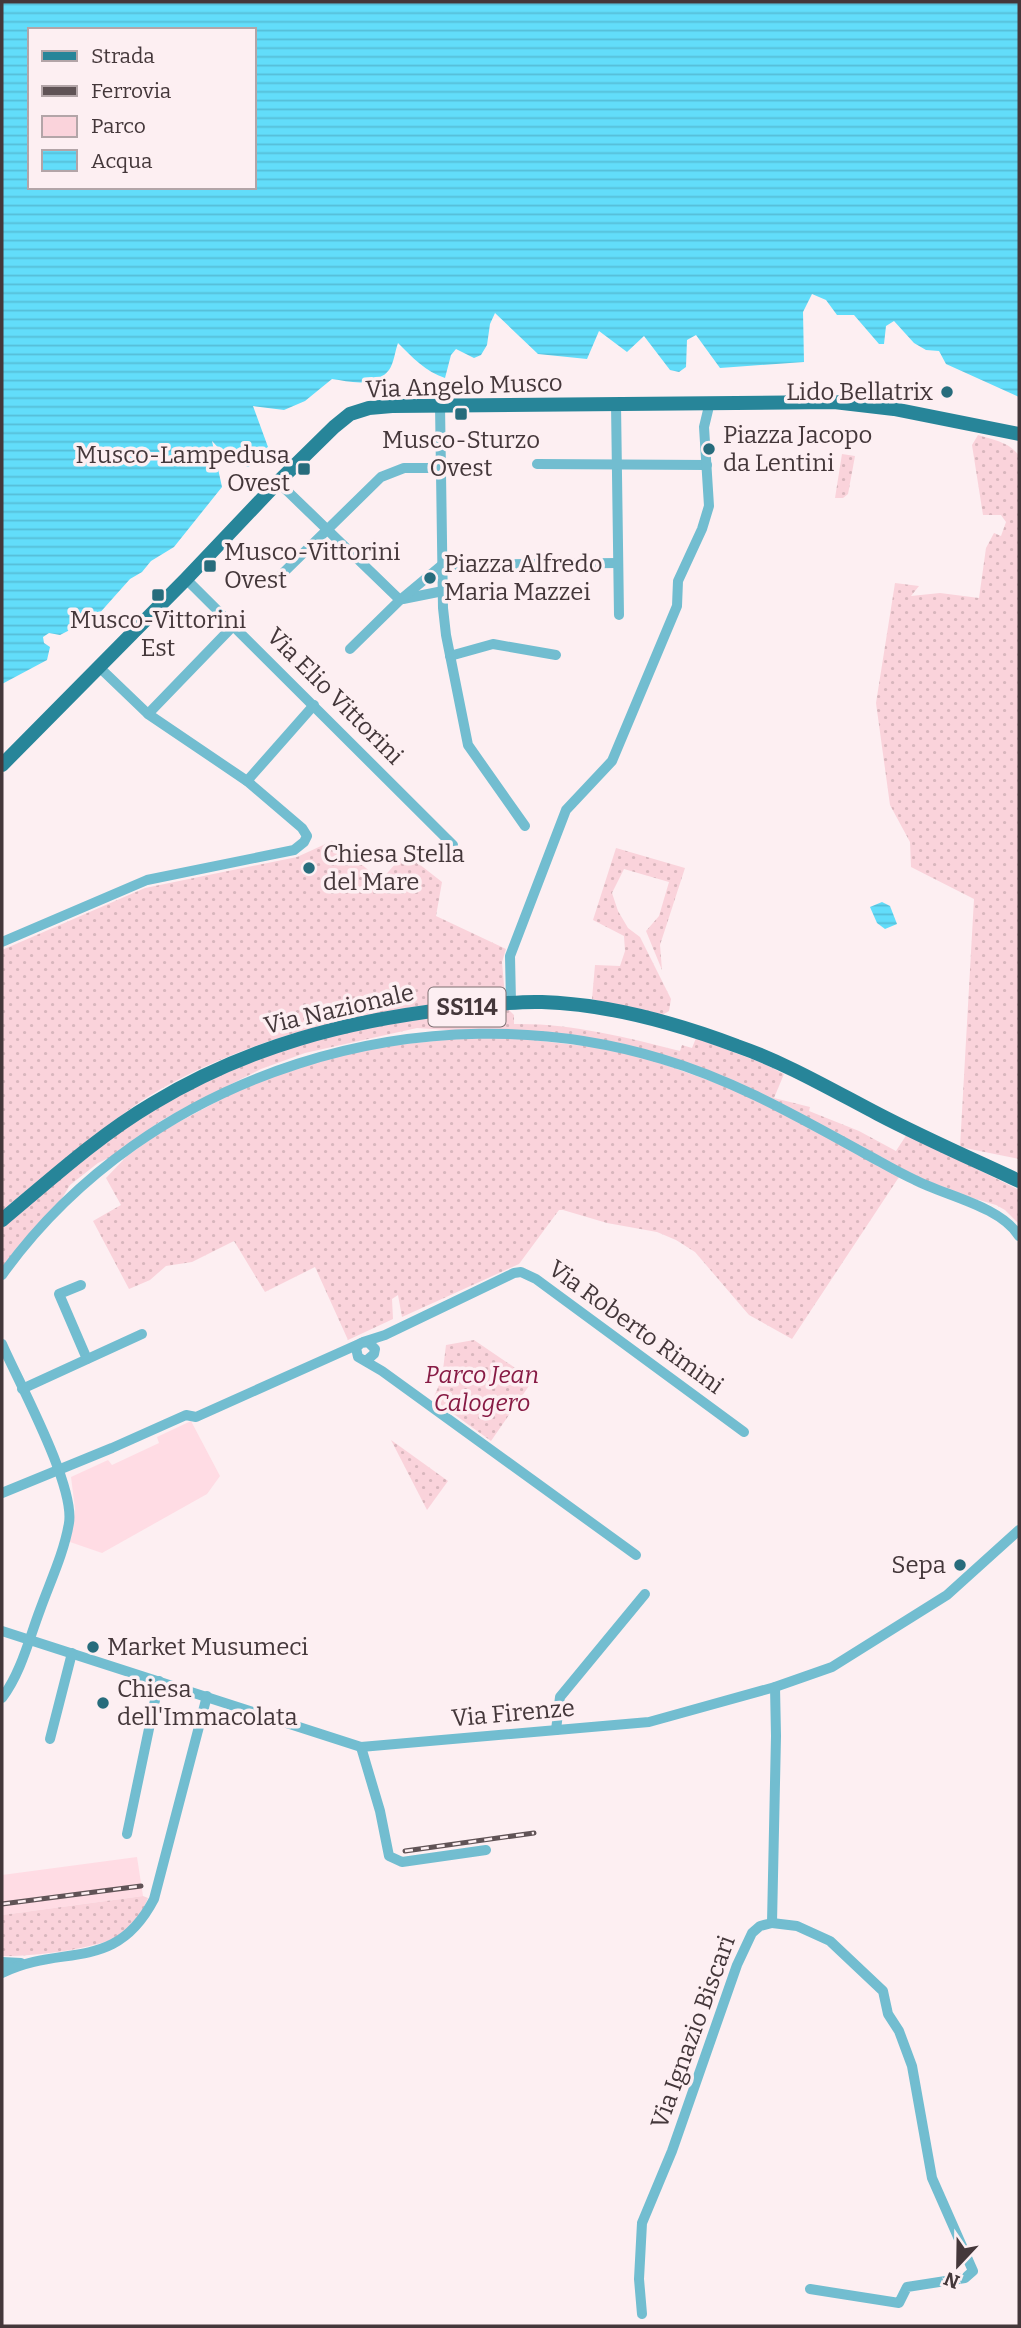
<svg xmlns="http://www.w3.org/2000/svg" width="1021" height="2328" font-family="Bitter,serif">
<defs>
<pattern id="green-dots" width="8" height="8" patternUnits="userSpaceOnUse" patternTransform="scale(1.75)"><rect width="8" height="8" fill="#fad3db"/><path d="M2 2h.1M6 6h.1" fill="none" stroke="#d8b6bd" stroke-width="1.8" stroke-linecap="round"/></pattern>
<pattern id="water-rules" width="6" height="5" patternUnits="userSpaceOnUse" patternTransform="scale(1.75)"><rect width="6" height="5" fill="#62ddfa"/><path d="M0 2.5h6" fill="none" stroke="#56bed7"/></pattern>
</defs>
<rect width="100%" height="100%" fill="#fdeff2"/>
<g fill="#ffdce4">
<polygon points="191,1421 220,1476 207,1494 102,1553 70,1542 75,1509 71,1477 108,1460 112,1465 159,1443 157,1437"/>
<polygon points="137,1857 143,1896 2,1915 2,1875"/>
</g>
<g fill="url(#green-dots)">
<path d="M 978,435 C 993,440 1010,442 1019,456 L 1019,1159 L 960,1147 L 974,899 L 911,867 L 910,842 L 890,805 L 876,703 L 895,583 L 919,586 L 911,596 L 940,593 L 979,598 L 986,548 L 994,533 L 1001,536 L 1006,522 L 1001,515 L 983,515 L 972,445 Z"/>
<polygon points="842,454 855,456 848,494 843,498 835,498"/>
<path d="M 332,841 L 381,880 L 405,853 L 442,882 L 436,916 L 506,949 L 502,962 L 505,997 C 382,1006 255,1032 149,1096 C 128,1109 108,1126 89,1142 C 60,1165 31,1188 2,1212 L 2,950 L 145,888 L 297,857 Z"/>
<polygon points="616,848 685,868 660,945 662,970 646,931 659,916 669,882 624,869 612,893 618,911 628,928 640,937 671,999 669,1011 659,1017 592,999 595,965 620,966 625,951 624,936 593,920"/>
<path d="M 502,1009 L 509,1010 L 514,1015 L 514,1024 C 570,1023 625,1037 680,1051 L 682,1045 L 692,1048 L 696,1038 L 762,1063 L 784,1074 L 774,1098 L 810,1107 L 809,1111 L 859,1131 L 896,1151 L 907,1134 L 1019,1190 L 1019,1224 L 1005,1210 L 996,1205 L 942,1189 L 702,1068 L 530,1032 L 448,1030 L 417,1028 L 305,1053 L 261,1069 L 182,1109 L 159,1122 L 111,1157 L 98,1163 L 70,1185 L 58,1205 L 15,1250 L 2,1268 L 2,1227 C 51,1187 102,1138 158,1107 C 230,1065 309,1037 392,1023 C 428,1016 466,1013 502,1009 Z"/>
<polygon points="492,1035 626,1051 750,1095 899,1177 792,1339 749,1315 695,1252 676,1240 657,1232 607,1223 563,1210 559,1210 519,1264 402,1317 398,1295 392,1299 393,1319 348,1340 315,1267 265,1292 234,1241 192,1262 166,1266 150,1280 129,1289 93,1221 121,1205 106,1178 127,1156 164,1130 250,1084 359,1049"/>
<polygon points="474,1340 533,1380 491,1441 433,1399 442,1378 446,1345"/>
<polygon points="391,1440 448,1481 427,1510"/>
<path d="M 143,1896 L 148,1898 C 143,1912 131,1927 118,1936 C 98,1949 27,1957 2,1956 L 2,1915 Z"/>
</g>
<g fill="url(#water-rules)" fill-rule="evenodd">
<path d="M 2,2 L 1019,2 L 1019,397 L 946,364 L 939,351 L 926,350 L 914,343 L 894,321 L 886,326 L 884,344 L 879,344 L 854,315 L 837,315 L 826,300 L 812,294 L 803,312 L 804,362 L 720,368 L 696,335 L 687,340 L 686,367 L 679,372 L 670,370 L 644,336 L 627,352 L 599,331 L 587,359 L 538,354 L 495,313 L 490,324 L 487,345 L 481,355 L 474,358 L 456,349 L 451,355 L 445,378 C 426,372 412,357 398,343 C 395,351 394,363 389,370 C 375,388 351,382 332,379 L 305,401 L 284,410 L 253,406 L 268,447 L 261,459 L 248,467 L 225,455 L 212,441 L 222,487 L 174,547 L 151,561 L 142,572 L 130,579 L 97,616 L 60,635 L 49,633 L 43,637 L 44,643 L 50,647 L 47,660 L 2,684 ZM 30,30 L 254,30 L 254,187 L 30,187 Z"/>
<polygon points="882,902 890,906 897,924 885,929 877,923 870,907"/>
</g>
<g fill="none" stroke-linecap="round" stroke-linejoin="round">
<g stroke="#72bdd0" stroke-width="10">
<polyline points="616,404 619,615"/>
<polyline points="440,405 443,608 446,635 468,745 525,826"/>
<polyline points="537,464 707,465"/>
<polyline points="278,482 400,600 350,649"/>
<polyline points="282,574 381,477 404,468 441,468"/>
<polyline points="186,579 453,845"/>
<polyline points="403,599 443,591"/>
<polyline points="400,600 442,565 618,563"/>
<polyline points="450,656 493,644 556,655"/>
<polyline points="148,714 234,625"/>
<polyline points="247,781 314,705"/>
<polyline points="2,942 147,880 294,850 304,842 307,836 302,828 247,781 148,714 99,667"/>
<polyline points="511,1002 510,956 566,810 612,761 677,606 678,581 702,529 709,506 704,427 710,402"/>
<path d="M 2,1275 C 148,1072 424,987 662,1059 C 734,1080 798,1117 864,1153 C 881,1162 897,1172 915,1180 C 946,1196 1000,1206 1019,1236"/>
<polyline points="81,1285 59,1294 87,1359"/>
<polyline points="363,1342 385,1335 514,1273 521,1272 536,1279 744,1432"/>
<path d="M 2,1344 C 19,1383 75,1485 69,1523 C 64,1553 50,1582 40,1610 C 29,1639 21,1673 2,1698"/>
<polyline points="363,1360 367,1360 374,1354 375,1349 368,1342 361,1343 356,1348 358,1357 382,1371 636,1555"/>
<polyline points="22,1389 142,1334"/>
<polyline points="2,1493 112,1448 186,1415 196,1417 359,1344"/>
<polyline points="2,1631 361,1747 649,1722 775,1687 832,1667 947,1595 1019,1530"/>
<polyline points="556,1730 560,1697 645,1594"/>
<polyline points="50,1739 72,1653"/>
<polyline points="361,1747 380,1811 389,1856 402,1862 486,1850"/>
<polyline points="127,1834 159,1681"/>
<polyline points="772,1923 797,1926 830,1941 883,1991 888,2014 899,2031 912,2066 932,2178 973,2271 965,2278 907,2287 899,2303 810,2289"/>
<polyline points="2,1962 21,1963"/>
<path d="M 2,1973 C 63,1943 115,1974 154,1899 L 207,1696"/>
<polyline points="642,2314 639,2279 642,2223 672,2151 737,1965 752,1933 760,1926 772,1923 776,1736 775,1687"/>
</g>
<g stroke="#278599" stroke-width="14">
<polyline points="2,765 186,579 278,482 334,427 350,414 369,408 392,406 834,402 894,409 1019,434"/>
<path d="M 2,1220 C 50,1180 98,1136 152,1104 C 248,1046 348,1020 458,1008 C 486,1005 514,1001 542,1002 C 607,1004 676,1023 737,1046 C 786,1063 832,1090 878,1114 C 924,1138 972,1159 1019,1181"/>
</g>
<g stroke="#605356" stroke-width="5">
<g id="rail">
<polyline points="405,1851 534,1833"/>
<polyline points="2,1904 141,1886"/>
</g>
</g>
<use href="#rail" stroke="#fdeff2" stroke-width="2.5" stroke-dasharray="8" stroke-linecap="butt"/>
</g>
<g fill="#276c7c" stroke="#fdeff2" stroke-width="2.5">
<circle cx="947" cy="392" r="7"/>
<rect x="454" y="407" width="14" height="14" rx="3.5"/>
<circle cx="709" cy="449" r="7"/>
<rect x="297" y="462" width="14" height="14" rx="3.5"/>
<rect x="203" y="559" width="14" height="14" rx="3.5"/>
<circle cx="430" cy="578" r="7"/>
<rect x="151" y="588" width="14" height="14" rx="3.5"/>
<circle cx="309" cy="868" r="7"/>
<circle cx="960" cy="1565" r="7"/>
<circle cx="93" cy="1647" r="7"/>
<circle cx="103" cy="1703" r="7"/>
</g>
<g text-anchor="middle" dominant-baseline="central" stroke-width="7" stroke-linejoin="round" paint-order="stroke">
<rect fill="#fdeff2" stroke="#7c6e71" stroke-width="2" x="428.5" y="987.5" width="77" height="39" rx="5"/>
<g font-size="23" font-weight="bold" fill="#44373a">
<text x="467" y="1007">SS114</text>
</g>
<g font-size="24" fill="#44373a" stroke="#fdeff2">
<text transform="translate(464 386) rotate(-2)">Via Angelo Musco</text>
<text transform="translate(335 696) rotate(45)">Via Elio Vittorini</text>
<text transform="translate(339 1009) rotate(-13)">Via Nazionale</text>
<text transform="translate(636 1327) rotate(36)">Via Roberto Rimini</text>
<text transform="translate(513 1713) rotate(-5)">Via Firenze</text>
<text transform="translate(693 2032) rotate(-70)">Via Ignazio Biscari</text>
</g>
<g font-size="24" fill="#44373a" stroke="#fdeff2" text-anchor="start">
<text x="933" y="392" text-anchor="end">Lido Bellatrix</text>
<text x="723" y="435">Piazza Jacopo<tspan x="723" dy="28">da Lentini</tspan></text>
<text x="461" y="440" text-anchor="middle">Musco-Sturzo<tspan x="461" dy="28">Ovest</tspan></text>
<text x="290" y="455" text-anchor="end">Musco-Lampedusa<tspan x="290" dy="28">Ovest</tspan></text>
<text x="224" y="552">Musco-Vittorini<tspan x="224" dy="28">Ovest</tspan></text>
<text x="444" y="564">Piazza Alfredo<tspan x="444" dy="28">Maria Mazzei</tspan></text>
<text x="158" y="620" text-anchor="middle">Musco-Vittorini<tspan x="158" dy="28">Est</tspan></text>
<text x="323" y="854">Chiesa Stella<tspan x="323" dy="28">del Mare</tspan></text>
<text x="946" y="1565" text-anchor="end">Sepa</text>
<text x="107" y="1647">Market Musumeci</text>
<text x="117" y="1689">Chiesa<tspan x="117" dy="28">dell'Immacolata</tspan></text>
</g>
<g font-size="24" font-style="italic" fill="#871a44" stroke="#fdeff2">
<text x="482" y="1375">Parco Jean<tspan x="482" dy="28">Calogero</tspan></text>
</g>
</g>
<rect width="1021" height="2328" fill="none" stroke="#44373a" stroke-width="7"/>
<rect x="28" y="28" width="228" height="161" fill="#fdeff2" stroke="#b3a5a8" stroke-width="2"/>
<rect x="42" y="51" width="35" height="10" fill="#278599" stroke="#b3a5a8" stroke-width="2"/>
<text x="91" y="63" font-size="21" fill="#44373a">Strada</text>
<rect x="42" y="86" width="35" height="10" fill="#605356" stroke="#b3a5a8" stroke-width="2"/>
<text x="91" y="98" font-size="21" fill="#44373a">Ferrovia</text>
<rect x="42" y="116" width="35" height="21" fill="#fad3db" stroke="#b3a5a8" stroke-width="2"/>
<text x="91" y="133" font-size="21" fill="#44373a">Parco</text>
<rect x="42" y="150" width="35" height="21" fill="url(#water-rules)" stroke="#b3a5a8" stroke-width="2"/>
<text x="91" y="168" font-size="21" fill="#44373a">Acqua</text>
<g transform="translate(958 2265) rotate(202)" stroke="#fdeff2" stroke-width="5" paint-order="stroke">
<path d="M0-5L12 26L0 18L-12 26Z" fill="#44373a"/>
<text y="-10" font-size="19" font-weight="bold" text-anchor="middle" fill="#44373a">N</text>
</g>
</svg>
